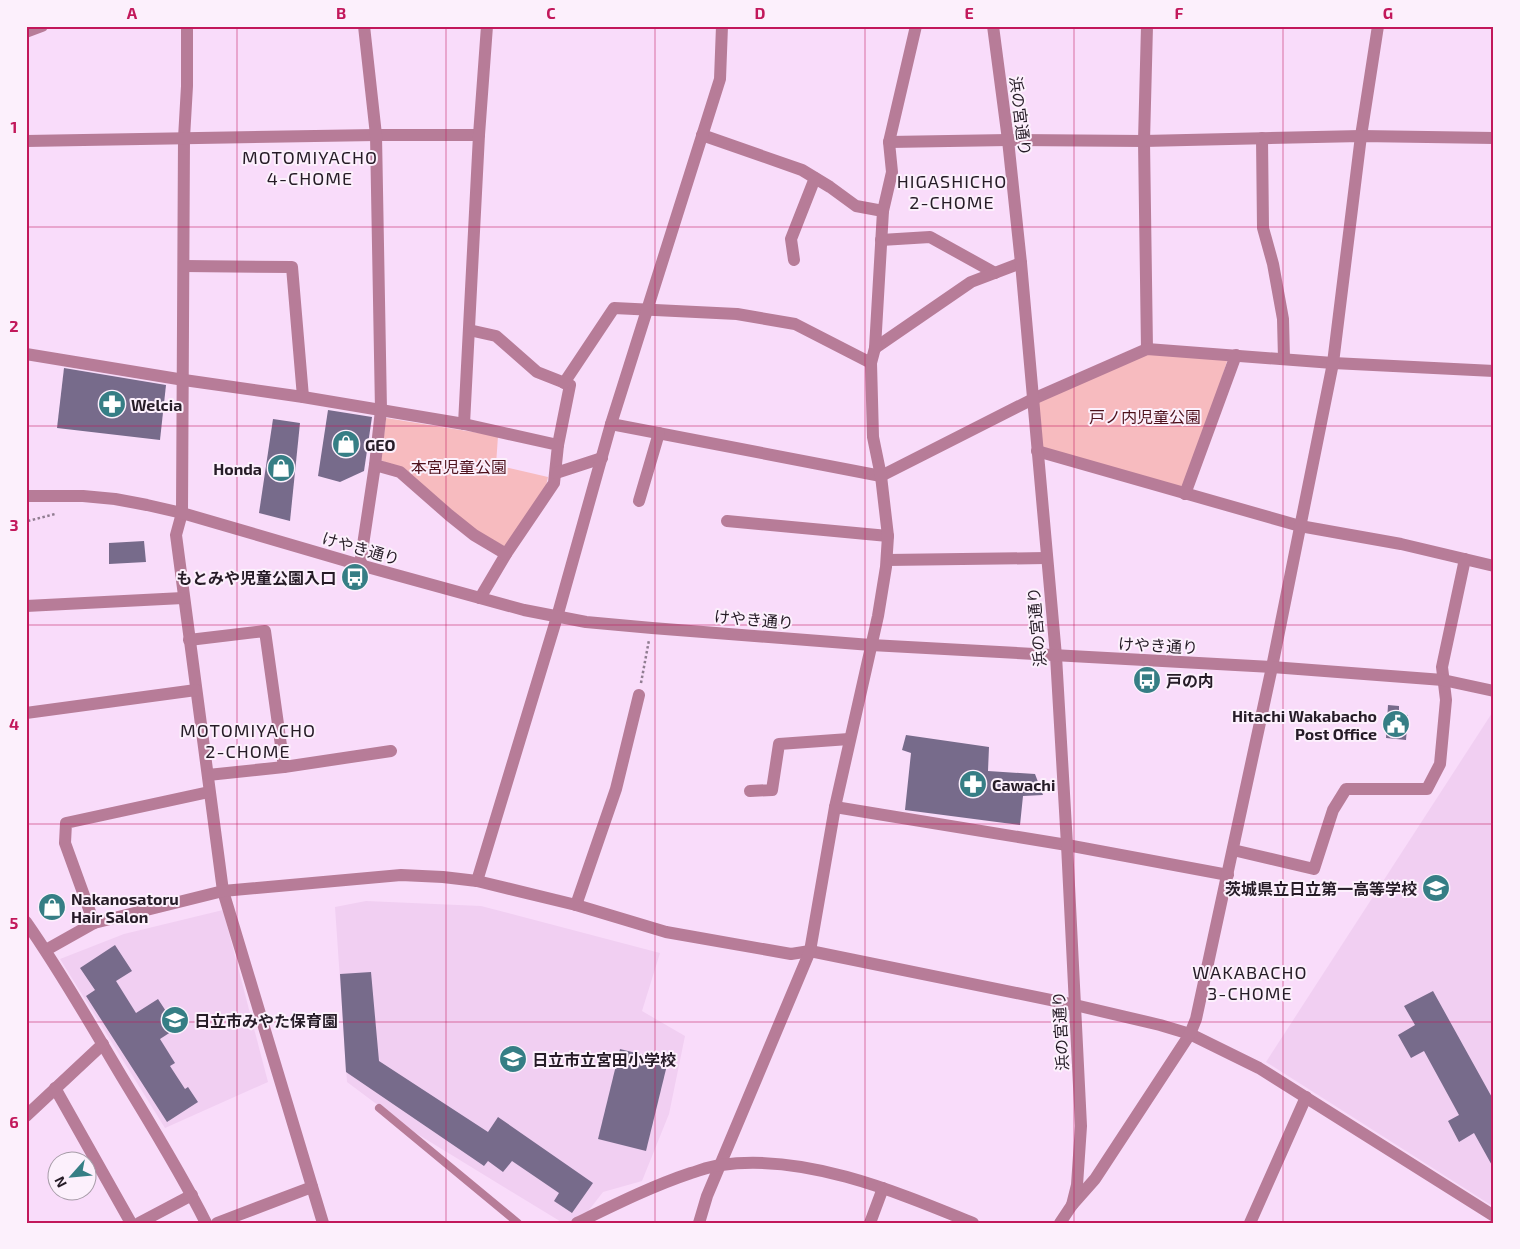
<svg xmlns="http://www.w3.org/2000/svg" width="1520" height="1249" font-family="'Exo 2','Noto Sans JP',sans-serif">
<rect width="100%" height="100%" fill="#f9dcfa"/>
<g fill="#f1cff2">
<polygon points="1492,713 1494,715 1494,1207 1266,1062"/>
<polygon points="366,901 481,906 660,953 642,1011 685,1036 669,1114 642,1181 603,1192 579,1223 563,1223 414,1132 347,1082 335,907"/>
<polygon points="223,910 268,1082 165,1128 60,959 124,934"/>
</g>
<g fill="#f7bbbf">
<polygon points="1147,349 1229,355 1185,494 1043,447 1033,399"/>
<polygon points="386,418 498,436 496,465 548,477 545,491 507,548 474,529 412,476 381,460"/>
</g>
<g fill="#776b8b">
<polygon points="64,368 166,385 160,440 57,428"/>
<polygon points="328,410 372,417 364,471 340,482 318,476"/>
<polygon points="273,419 300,423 290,521 259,513"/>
<polygon points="144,541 146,562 109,564 109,543"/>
<polygon points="1388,705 1399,706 1399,714 1408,715 1406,740 1386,738"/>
<polygon points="906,735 989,747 988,771 1035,774 1043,795 1023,796 1020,825 905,810 911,753 902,750"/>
<polygon points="115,945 132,971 116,981 136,1013 158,999 177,1028 160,1039 175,1063 170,1066 185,1089 188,1087 198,1102 167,1122 86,996 95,990 80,968"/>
<polygon points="371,972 379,1061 488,1132 498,1117 593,1183 572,1213 554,1201 559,1193 512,1161 503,1172 488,1161 484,1166 346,1072 340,974"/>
<polygon points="1433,991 1494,1101 1494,1169 1474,1133 1459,1142 1448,1121 1459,1115 1424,1051 1411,1058 1398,1035 1415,1025 1404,1006"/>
<polygon points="620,1049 668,1061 646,1151 598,1139"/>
</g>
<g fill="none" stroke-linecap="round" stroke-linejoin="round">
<g stroke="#907d91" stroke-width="2.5" stroke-dasharray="2.5 2.5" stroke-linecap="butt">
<polyline points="26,541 28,521 55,514"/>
<polyline points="641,683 649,640"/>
</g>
<polyline stroke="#b77c98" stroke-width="8" points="379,1108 518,1223"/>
<g stroke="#b77c98" stroke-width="12">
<polyline points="187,26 187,86 184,138 182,513 176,535 223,891 323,1223"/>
<polyline points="702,135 802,170 830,187 856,206 883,211"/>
<polyline points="1262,138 1263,228 1273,264 1283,319 1284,359"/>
<polyline points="26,141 376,135 479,135"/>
<polyline points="881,240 930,237 995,273"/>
<polyline points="794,260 791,239 815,178"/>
<polyline points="184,266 292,267 303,397"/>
<polyline points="469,330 496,336 537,372 570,385 558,445"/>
<polyline points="875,348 971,282 1021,263"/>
<polyline points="1147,349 1144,141 1147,26"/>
<polyline points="26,354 184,380 303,397 464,424 558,445 554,483 506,554 480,598"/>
<polyline points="564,383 614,308 737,314 795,324 871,363"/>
<polyline points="464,424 479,135 487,26"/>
<polyline points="611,424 881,476 1033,399 1147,349 1333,363 1494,371"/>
<polyline points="1037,451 1300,526 1401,544 1494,566"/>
<polyline points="375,465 400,472 449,515 474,535 506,554"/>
<polyline points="556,473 602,458"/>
<polyline points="1185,494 1236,355"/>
<polyline points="639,501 659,433"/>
<polyline points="727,521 888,536"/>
<polyline points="887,560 1046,558"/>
<polyline points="360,565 375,465 381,410 376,135 364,26"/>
<polyline points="26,606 183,598"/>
<polyline points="189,640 265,631 284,767"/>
<polyline points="26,713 196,690"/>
<polyline points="208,775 284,767 391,751"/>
<polyline points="750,791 772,790 779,744 849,739"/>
<polyline points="835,807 1067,845 1228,875"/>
<polyline points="1233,850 1314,869 1333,810 1346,789 1427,789 1440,764 1446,700 1442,667 1465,559"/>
<polyline points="477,881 557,617 611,424 720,79 722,26"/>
<polyline points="576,905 616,789 639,695"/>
<polyline points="94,923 65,843 66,823 209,792"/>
<polyline points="46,950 94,923 223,891 401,875 443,877 477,881 576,905 666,932 791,954 810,951 1075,1005 1160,1025 1190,1034 1259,1068 1494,1216"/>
<polyline points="55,1088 131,1223"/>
<polyline points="26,1116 103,1044"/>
<polyline points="1072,1205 1095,1179 1190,1034 1196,1019 1272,667 1333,363 1361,136 1378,26"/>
<polyline points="139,1223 192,1195"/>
<polyline points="217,1223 312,1187"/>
<polyline points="699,1223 707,1196 810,951 835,807 878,616 886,567 888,536 881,476 873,437 871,363 875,348 883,211 892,172 889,142 916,26"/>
<polyline points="870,1223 883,1188"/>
<polyline points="1250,1223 1306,1097"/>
</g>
<g stroke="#b77c98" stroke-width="12">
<polyline points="993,26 1008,140 1021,263 1056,656 1067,845 1081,1126 1077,1185 1072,1205 1060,1223"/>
<polyline points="26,32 42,26"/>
<polyline points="889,142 1008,140 1144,141 1361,136 1494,138"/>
<polyline points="26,496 83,496 115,499 147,505 182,513 360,565 524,610 586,622 652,628 871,645 1272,667 1443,680 1494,691"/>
<path d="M 26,922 C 61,972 91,1025 122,1077 C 151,1125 181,1173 206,1223"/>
<path d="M 577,1223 C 614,1205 652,1186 691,1173 C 701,1170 711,1166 721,1165 C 805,1153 897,1192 973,1223"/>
</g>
</g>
<path fill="none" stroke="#c2185b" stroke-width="1" stroke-opacity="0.55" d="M 237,26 L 237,1223M 446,26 L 446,1223M 655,26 L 655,1223M 865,26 L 865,1223M 1074,26 L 1074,1223M 1283,26 L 1283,1223M 26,227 L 1494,227M 26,426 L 1494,426M 26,625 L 1494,625M 26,824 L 1494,824M 26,1022 L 1494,1022"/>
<defs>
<g id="pharmacy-disc" transform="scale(1.4375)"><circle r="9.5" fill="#367e85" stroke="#fcf0fc"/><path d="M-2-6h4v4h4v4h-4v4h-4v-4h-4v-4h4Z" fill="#fff"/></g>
<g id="shop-disc" transform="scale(1.4375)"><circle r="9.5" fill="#367e85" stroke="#fcf0fc"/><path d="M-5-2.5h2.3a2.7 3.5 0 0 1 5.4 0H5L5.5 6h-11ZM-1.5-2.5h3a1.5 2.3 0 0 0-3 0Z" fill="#fff"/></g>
<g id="bus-disc" transform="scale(1.4375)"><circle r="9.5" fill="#367e85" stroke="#fcf0fc"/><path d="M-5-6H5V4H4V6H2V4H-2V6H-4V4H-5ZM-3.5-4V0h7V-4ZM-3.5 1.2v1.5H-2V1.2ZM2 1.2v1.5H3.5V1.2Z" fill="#fff"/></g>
<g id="civic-disc" transform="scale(1.4375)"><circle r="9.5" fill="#367e85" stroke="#fcf0fc"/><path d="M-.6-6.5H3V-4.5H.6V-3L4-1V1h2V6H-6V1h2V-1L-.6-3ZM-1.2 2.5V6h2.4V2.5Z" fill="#fff"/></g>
<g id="school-disc" transform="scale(1.4375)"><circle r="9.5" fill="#367e85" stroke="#fcf0fc"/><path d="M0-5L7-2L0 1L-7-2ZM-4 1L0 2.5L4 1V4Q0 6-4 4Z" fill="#fff"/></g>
</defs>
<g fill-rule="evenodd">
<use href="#pharmacy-disc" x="112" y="404"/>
<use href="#shop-disc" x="346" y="444"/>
<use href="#shop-disc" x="281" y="468"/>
<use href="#bus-disc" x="355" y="577"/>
<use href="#bus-disc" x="1147" y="680"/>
<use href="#civic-disc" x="1396" y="724"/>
<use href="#pharmacy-disc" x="973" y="784"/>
<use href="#school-disc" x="1436" y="888"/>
<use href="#shop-disc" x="52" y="907"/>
<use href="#school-disc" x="175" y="1020"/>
<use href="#school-disc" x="513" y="1059"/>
</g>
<g text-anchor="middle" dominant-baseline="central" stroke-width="4" stroke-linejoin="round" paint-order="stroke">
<g font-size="16" fill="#261c27" stroke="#fcf0fc">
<text transform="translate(1021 116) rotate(83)">浜の宮通り</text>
<text transform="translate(361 548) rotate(16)">けやき通り</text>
<text transform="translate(754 619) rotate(5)">けやき通り</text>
<text transform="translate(1036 627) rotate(-95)">浜の宮通り</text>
<text transform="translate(1158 645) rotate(3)">けやき通り</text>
<text transform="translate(1060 1031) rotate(-93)">浜の宮通り</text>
</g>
<g font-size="16" font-weight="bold" fill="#261c27" stroke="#fcf0fc" text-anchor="start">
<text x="131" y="404">Welcia</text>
<text x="365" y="444">GEO</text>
<text x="262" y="468" text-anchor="end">Honda</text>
<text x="336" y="577" text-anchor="end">もとみや児童公園入口</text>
<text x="1166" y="680">戸の内</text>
<text x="1377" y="715" text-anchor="end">Hitachi Wakabacho<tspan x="1377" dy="18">Post Office</tspan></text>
<text x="992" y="784">Cawachi</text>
<text x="1417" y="888" text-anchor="end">茨城県立日立第一高等学校</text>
<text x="71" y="898">Nakanosatoru<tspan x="71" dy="18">Hair Salon</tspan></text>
<text x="194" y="1020">日立市みやた保育園</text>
<text x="532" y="1059">日立市立宮田小学校</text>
</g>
<g font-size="16" fill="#4e111c" stroke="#fcf0fc">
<text x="1145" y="416">戸ノ内児童公園</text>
<text x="459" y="466">本宮児童公園</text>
</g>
<g font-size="18" letter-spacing="1" fill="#261c27" stroke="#fcf0fc">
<text x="310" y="157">MOTOMIYACHO<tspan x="310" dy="21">4-CHOME</tspan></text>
<text x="952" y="181">HIGASHICHO<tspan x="952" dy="21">2-CHOME</tspan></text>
<text x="248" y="730">MOTOMIYACHO<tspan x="248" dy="21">2-CHOME</tspan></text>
<text x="1250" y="972">WAKABACHO<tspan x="1250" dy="21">3-CHOME</tspan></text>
</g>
</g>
<rect width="1520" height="1249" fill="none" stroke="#fcf0fc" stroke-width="55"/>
<g transform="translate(72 1176) rotate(243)"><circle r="24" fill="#fcf0fc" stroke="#a69ba7"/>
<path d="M0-4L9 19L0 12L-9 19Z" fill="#367e85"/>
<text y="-8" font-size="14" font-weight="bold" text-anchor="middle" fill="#261c27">N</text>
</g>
<rect x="28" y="28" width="1464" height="1194" fill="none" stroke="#c2185b" stroke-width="2"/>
<g font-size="16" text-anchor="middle" font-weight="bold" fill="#c2185b">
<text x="132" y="19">A</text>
<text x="341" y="19">B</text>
<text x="551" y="19">C</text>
<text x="760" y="19">D</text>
<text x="969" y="19">E</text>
<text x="1179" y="19">F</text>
<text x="1388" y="19">G</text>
<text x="14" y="133">1</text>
<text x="14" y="332">2</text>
<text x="14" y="531">3</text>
<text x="14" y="730">4</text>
<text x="14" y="929">5</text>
<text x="14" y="1128">6</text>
</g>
</svg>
